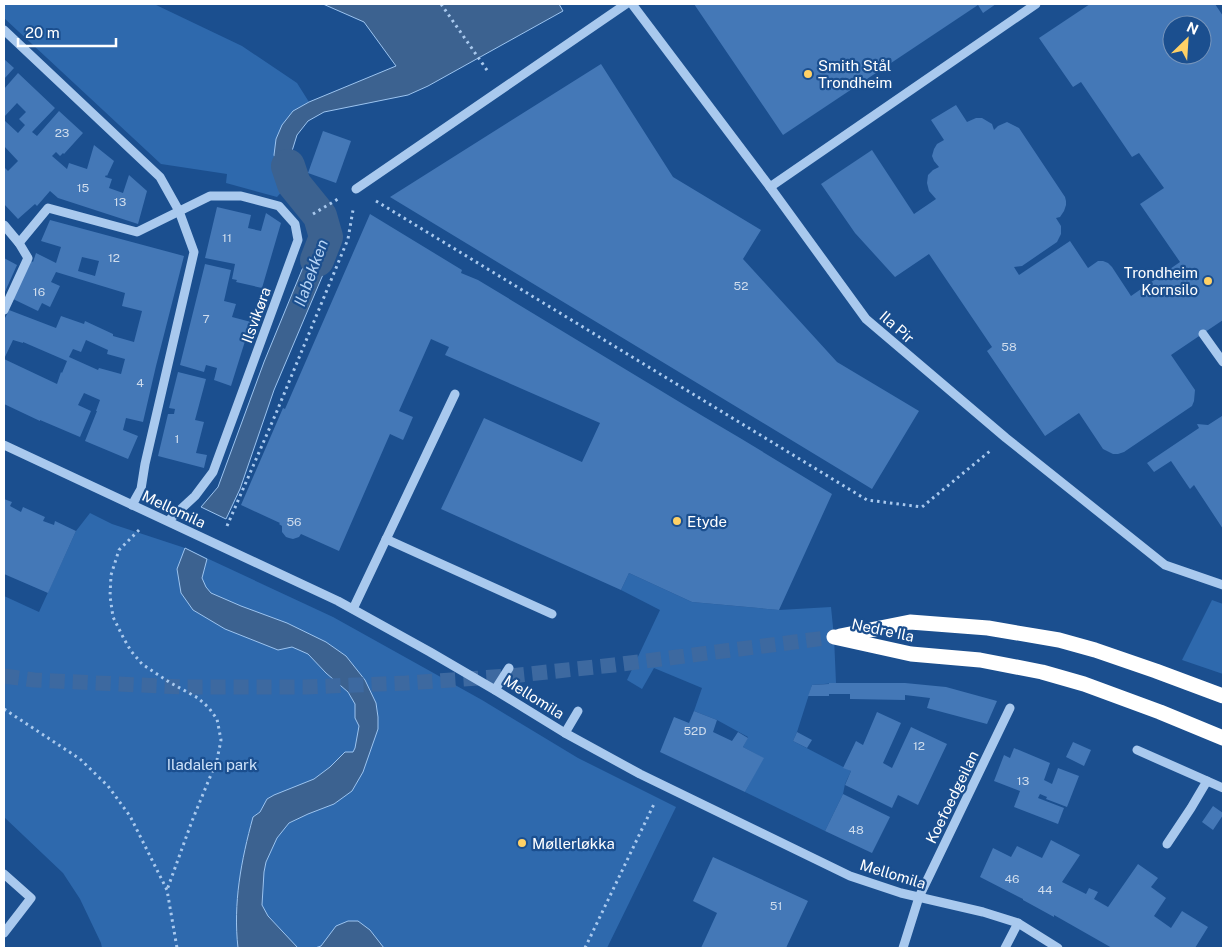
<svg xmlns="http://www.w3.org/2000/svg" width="1227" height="952" font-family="'Public Sans',sans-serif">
<rect width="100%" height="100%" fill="#1b4f8f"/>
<g fill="#2e69ad">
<polygon points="4,4 154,4 242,46 297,83 309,102 293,111 274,155 280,174 285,188 277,197 226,183 227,174 161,164 4,18"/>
<polygon points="90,513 112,524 185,548 333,617 482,700 578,758 676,807 607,948 102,948 101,943 80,899 63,873 4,817 4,596 39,612 76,531"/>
<polygon points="629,573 692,602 779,610 831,607 834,637 836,683 812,685 797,732 793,741 851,771 845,784 843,794 825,831 745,792 763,758 743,747 748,737 717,720 694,711 702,688 654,668 642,689 627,680 660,610 621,590"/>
<polygon points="1212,600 1223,604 1223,674 1182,660"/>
</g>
<g fill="#3c6290" stroke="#9cc4f0">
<polygon points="323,4 559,4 563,11 428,86 408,95 324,112 308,121 297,135 292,151 293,167 301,181 319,200 304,210 285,188 280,174 274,155 276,139 282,125 293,111 309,102 396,66 364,22"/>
<polygon points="327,211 335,223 333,251 274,390 240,489 226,519 201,507 218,487 264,362 313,243 314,232 311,221"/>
<path d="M 185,548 L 207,559 L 202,578 L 206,587 L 211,593 L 241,606 L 287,623 L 326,642 L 346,656 L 365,680 L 376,703 L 378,717 L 378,729 L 363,772 L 352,791 L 334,804 L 308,814 L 289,823 L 277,838 L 266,862 L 264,872 L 262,905 L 268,916 L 298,948 L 238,948 C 233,903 241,861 253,817 L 260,812 L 267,799 L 274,795 L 314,779 L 330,767 L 345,752 L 353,752 L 355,748 L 359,726 L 355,718 L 355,704 L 348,692 L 326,673 L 308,654 L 299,650 L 292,647 L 278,650 L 225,629 L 193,610 L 181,593 L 177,569 Z"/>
<polygon points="348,921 358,921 370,930 384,948 315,948 321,946 336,926"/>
</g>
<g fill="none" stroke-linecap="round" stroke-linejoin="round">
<polyline stroke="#3c6290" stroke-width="34" points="288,166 294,184 320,216 326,237 317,260"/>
</g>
<g fill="#4478b7" fill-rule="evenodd">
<polygon points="694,4 996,4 983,13 978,5 783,135"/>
<path d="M 1090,4 L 1215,4 L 1223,16 L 1223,320 L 1171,355 L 1195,390 L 1194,401 L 1192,406 L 1124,452 L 1118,454 L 1113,454 L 1103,449 L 1079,413 L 1045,436 L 987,351 L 992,347 L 929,254 L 895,277 L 855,233 L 821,184 L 872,150 L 914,214 L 936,199 L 929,191 L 927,183 L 928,175 L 933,170 L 939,167 L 934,161 L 932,156 L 934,149 L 937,144 L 944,140 L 931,120 L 956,105 L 967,122 L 976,118 L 982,118 L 992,124 L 994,130 L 998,126 L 1007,122 L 1019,128 L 1065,197 L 1066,201 L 1066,205 L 1064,211 L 1060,217 L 1056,218 L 1061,226 L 1061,234 L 1057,242 L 1022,266 L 1014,267 L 1019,275 L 1070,241 L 1088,268 L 1098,261 L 1103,261 L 1108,263 L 1112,267 L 1131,296 L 1180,262 L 1140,204 L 1164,188 L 1139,153 L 1132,157 L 1081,82 L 1073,87 L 1039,38 ZM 1172,25 L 1202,25 L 1202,55 L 1172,55 Z"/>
<polygon points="4,59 14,68 4,79"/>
<polygon points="601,64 673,177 761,230 743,259 837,362 919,411 872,489 390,197"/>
<polygon points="18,73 55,108 32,132 37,136 59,111 83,133 64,154 63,153 60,156 56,152 52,156 67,169 69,163 87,169 94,145 114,161 107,176 106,175 105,177 112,179 109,188 123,193 129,175 147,191 138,224 58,198 50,191 37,206 35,204 18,219 4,204 4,167 8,171 18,161 4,146 4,120 18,133 25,125 19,119 26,112 17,103 4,117 4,89"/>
<polygon points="323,131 351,141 336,183 308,173"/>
<polygon points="217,207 251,215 248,228 261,231 266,213 281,223 262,288 236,282 237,280 232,279 235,264 205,258"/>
<polygon points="370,214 462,270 461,273 478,280 701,415 740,438 832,494 779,610 692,602 629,573 621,590 441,509 484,418 582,462 600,423 445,355 449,347 431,339 399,411 413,417 404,438 403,440 390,434 339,551 301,534 299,537 293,539 289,538 286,537 282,532 282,526 279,524 280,523 241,505 283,408 285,409"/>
<path d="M 50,220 L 184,256 L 156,366 L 143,422 L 126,418 L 123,430 L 138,436 L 128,459 L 85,441 L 97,411 L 96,411 L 100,400 L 84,393 L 78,405 L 91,411 L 80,437 L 40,420 L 40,421 L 4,404 L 4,320 L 9,310 L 56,328 L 61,316 L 84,324 L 85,321 L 113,334 L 113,336 L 134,342 L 142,311 L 122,306 L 125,293 L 56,272 L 51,282 L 60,286 L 50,307 L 42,303 L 38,311 L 13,299 L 31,261 L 33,262 L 36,253 L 56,263 L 61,247 L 41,241 ZM 82,257 L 99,261 L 95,276 L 78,271 ZM 13,340 L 23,343 L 23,342 L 67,361 L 62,373 L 61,372 L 57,384 L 4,359 ZM 86,340 L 108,350 L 107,354 L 125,359 L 121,374 L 99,368 L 98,370 L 69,357 L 73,349 L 81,352 Z"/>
<polygon points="4,258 17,265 4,294"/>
<polygon points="205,264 231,270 224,301 236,304 232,317 251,322 231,386 214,380 217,368 206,365 204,372 180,365"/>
<polygon points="178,372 206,379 195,420 204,422 196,453 207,455 204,468 158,456 168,414 174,414 175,409 169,408"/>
<polygon points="1222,416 1223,418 1223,529 1194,485 1190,489 1171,461 1154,472 1147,463 1199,428 1197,424 1208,425"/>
<polygon points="4,499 12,502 10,506 21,512 23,507 45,517 43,521 54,525 55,521 76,531 48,593 4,574"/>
<polygon points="829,683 905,683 946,687 997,701 987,724 927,708 930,698 905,695 905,700 850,699 850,694 829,694 829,696 808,696 812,685 829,684"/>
<polygon points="694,711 717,720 713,732 732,741 738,732 748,738 743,747 764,758 745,792 660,752 674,717 689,723"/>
<polygon points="877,712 901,723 883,763 892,768 911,727 947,744 918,805 898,795 892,808 845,785 851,771 843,768 856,741 863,745"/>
<polygon points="797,732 812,740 807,748 793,741"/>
<polygon points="1073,742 1091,750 1084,766 1066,757"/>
<polygon points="1014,748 1050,763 1044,780 1052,784 1058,768 1079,776 1067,807 1046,799 1047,797 1040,794 1038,798 1064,808 1058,824 1014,807 1020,791 994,781 1004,755 1010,758"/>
<polygon points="843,794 890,817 872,853 825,831"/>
<polygon points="1213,806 1223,813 1223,815 1213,830 1202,822"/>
<polygon points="1051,840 1080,855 1062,882 1086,894 1089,888 1098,892 1094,899 1108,907 1138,864 1158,878 1151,887 1166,898 1154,916 1171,928 1182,911 1208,927 1195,948 1112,948 1054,915 1054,917 1023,900 1023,899 980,877 993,848 1011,857 1017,846 1042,858"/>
<polygon points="713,857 808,901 786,948 701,948 717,913 693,901"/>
</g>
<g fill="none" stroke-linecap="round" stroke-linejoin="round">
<polyline stroke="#3d69a0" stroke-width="15" stroke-dasharray="15 8" stroke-linecap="butt" points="4,676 34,680 183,687 306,687 406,683 510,676 614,665 834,637"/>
<g stroke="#a9c9ee" stroke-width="3" stroke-dasharray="2.5 4" stroke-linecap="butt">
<polyline points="441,4 489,73"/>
<polyline points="376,201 867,500 922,507 990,451"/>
<polyline points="313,214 338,199"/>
<polyline points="227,526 277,411 348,239 353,210"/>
<polyline points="139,530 119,550 111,575 110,596 113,617 124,639 131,651 142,664 169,682 198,698 209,708 217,719 221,740 217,760 192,821 167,890"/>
<polyline points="4,709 80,759 108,786 130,816 167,890 177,948"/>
<polyline points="585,948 654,804"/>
</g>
<g stroke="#a9c9ee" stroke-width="9">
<polyline points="632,4 770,187 866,319 1006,438 1165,565 1223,585"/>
<polyline points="4,30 160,177 179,211 194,252 145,464 141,489 132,505"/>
<polyline points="770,187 1036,4"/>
<polyline points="356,189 626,4"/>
<polyline points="4,225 19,243 28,258 4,310"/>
<polyline points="19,243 48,208 137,232 210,196 241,196 279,206 295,224 298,240 213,472 195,496 168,521"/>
<polyline points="1203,334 1223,362"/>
<polyline points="4,445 338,601 430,652 495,690 565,733 640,774 850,876 901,893 983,912 1018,923 1058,948"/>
<polyline points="386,539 552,614"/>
<polyline points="353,609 455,394"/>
<polyline points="495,690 509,668"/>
<polyline points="565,733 578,711"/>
<polyline points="1137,750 1223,788"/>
<polyline points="1167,844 1191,808 1207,781"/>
<polyline points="4,874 31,898 4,933"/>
<polyline points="903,948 919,897 1010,708"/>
<polyline points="1005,948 1018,923"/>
</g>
<g stroke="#fff" stroke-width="15">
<polyline points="840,636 910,622 988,628 1059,640 1095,650 1156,671 1223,696"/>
<polyline points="834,637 911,654 980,660 1042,672 1084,684 1160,712 1223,738"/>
</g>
</g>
<g fill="#ffd166" stroke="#1b4f8f" stroke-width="2">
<circle cx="808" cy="74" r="5"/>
<circle cx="1208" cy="281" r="5"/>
<circle cx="677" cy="521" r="5"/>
<circle cx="522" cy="843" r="5"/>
</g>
<g text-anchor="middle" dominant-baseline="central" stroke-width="4.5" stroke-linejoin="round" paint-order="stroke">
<g font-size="12" fill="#d0dded">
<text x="62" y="133">23</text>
<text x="83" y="188">15</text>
<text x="120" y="202">13</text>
<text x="227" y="238">11</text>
<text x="114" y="258">12</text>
<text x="741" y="286">52</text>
<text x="39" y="292">16</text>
<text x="206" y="319">7</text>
<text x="1009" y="347">58</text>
<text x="140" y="383">4</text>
<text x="177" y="439">1</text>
<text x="294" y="522">56</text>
<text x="695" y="731">52D</text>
<text x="919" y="746">12</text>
<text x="1023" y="781">13</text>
<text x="856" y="830">48</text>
<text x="1012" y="879">46</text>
<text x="1045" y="890">44</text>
<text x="776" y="906">51</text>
</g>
<g font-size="15" fill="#fff" stroke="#1b4f8f" text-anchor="start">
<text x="818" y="65">Smith Stål<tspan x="818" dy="17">Trondheim</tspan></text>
<text x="1198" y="272" text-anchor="end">Trondheim<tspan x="1198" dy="17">Kornsilo</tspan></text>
<text x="687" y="521">Etyde</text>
<text x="532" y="843">Møllerløkka</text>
</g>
<g font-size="15" fill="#fff" stroke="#1b4f8f">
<text transform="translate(256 315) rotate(-70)">Ilsvikøra</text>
<text transform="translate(897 327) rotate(41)">Ila Pir</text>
<text transform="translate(174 509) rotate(25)">Mellomila</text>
<text transform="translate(883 630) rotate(12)">Nedre Ila</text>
<text transform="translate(534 697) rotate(32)">Mellomila</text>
<text transform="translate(952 797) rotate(-64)">Koefoedgeilan</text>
<text transform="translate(893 874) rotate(17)">Mellomila</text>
</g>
<g font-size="15" fill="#cfe3fa" stroke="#1b4f8f">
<text x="212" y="764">Iladalen park</text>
</g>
<g font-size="16" font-style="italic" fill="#b5d3f5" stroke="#1b4f8f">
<text transform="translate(311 273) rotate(-70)">Ilabekken</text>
</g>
</g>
<rect width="1227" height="952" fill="none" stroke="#ffffff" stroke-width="10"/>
<g transform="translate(1187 40) rotate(25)"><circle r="24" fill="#1b4f8f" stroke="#7695bc"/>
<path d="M0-4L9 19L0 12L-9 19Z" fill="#ffd166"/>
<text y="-8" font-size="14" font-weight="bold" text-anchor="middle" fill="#ffffff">N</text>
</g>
<path d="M18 38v8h98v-8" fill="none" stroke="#ffffff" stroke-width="2.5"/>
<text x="25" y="38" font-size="15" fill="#ffffff" stroke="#1b4f8f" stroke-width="4" paint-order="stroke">20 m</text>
</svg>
